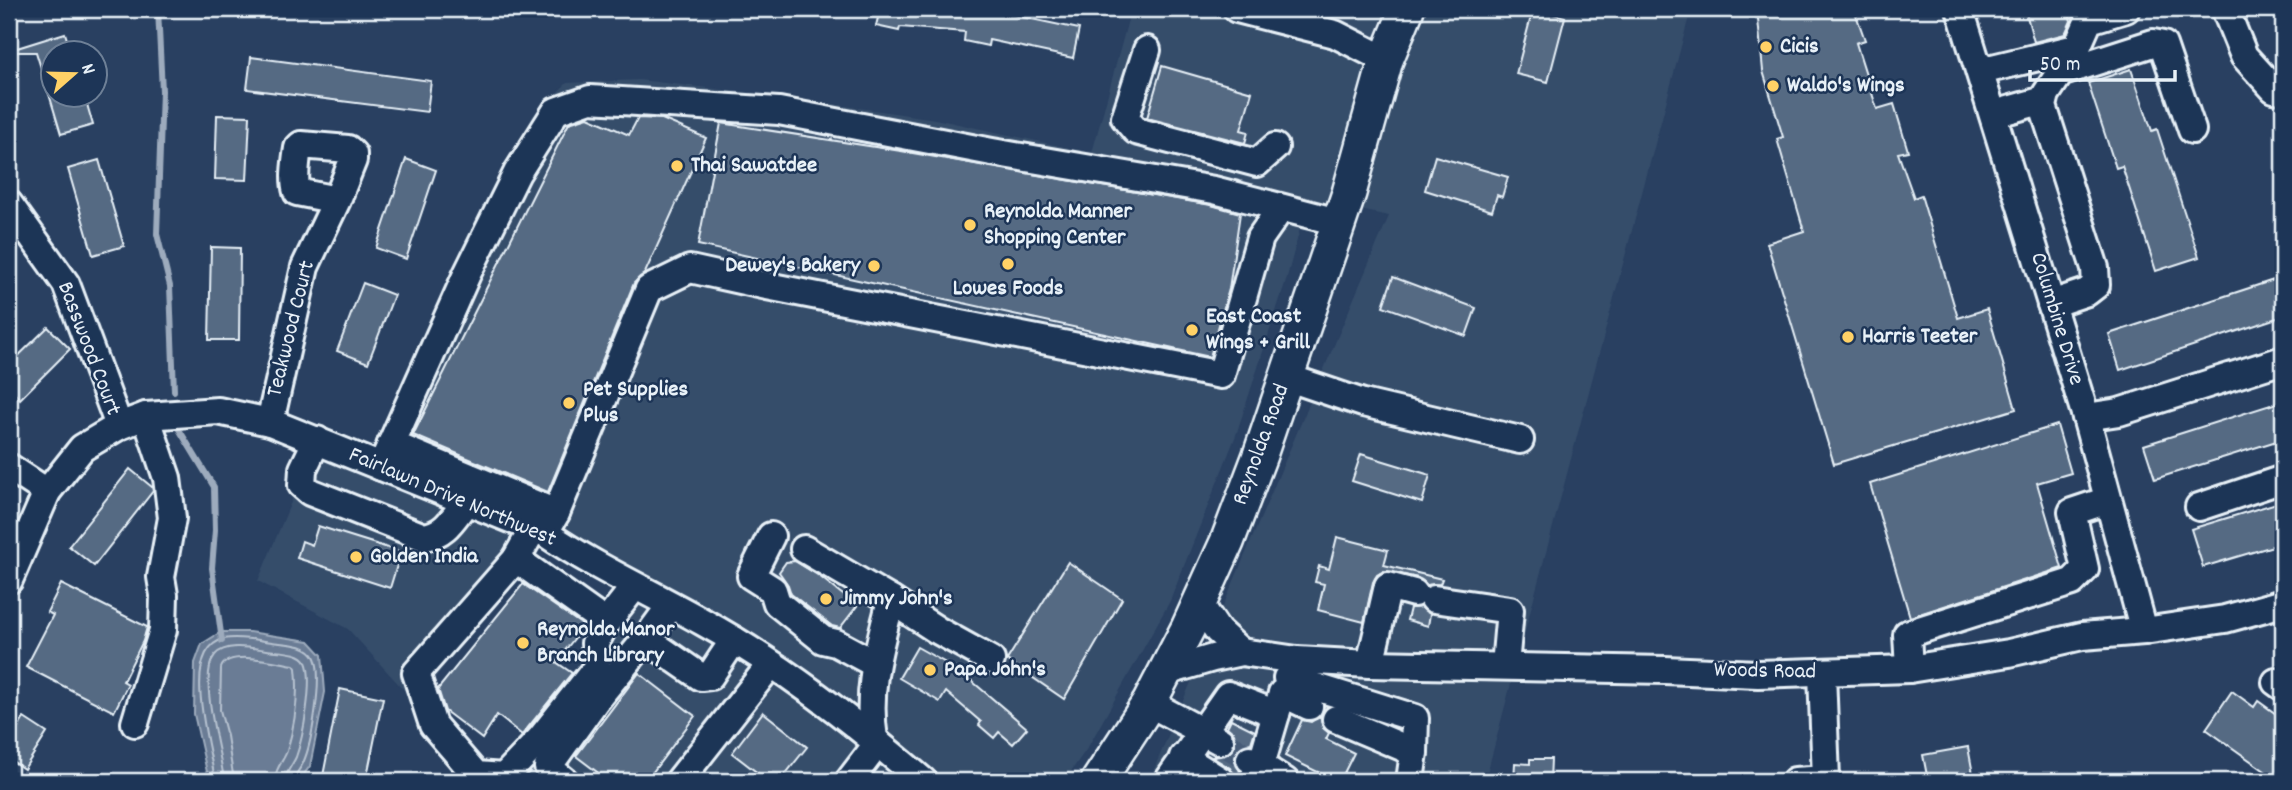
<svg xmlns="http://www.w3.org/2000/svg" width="2292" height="790" font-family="Dekko,sans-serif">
<rect width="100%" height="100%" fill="#294061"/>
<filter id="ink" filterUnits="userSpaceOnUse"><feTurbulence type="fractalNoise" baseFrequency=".0143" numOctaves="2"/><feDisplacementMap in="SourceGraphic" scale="14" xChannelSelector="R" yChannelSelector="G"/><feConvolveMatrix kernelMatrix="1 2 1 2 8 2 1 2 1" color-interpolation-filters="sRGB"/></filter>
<g filter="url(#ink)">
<g fill="#364d6b">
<polygon points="1131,9 1691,9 1485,781 1149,781 1389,216 1308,199 1287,277 1236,435 1170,601 1088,747 1064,781 945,781 849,702 766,643 536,516 375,449 500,179 533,116 567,83 639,80 777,96 935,119 1092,153"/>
<polygon points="317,440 545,533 416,703 348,629 258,581"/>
<polygon points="644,591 910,781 502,781"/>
</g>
<polygon fill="#6b7c95" stroke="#9dabbd" stroke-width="2" points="221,632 249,632 309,641 322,655 325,692 310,766 299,781 209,781 194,714 195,663 202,644"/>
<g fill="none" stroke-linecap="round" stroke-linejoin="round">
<g stroke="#b6c2d0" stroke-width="2">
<path d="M 215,781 C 212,751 178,650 224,639 C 239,636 257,640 272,642 C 286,644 308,643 315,658 C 323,677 312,744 303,763 C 300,770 295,773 294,781"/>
<path d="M 224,781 C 222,755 197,676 215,655 C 226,642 252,648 267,650 C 277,652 302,651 306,662 C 314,680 303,738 296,757 C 292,766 286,771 285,781"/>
<path d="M 234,781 L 227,736 L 220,710 L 221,668 C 228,649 276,662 294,665 L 296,668 C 299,695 295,724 287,751 C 283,762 275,768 275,781"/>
</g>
<g stroke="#9dabbd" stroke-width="6">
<polyline points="158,9 162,91 157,234 170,286 174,391"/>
<polyline points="177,426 214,487 215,530 212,568 222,641"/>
</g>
</g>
<g fill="#556a83" stroke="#e8f1f8" stroke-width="2">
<polygon points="880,9 994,9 994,11 1079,29 1073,58 989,40 988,46 964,41 965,32 900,27 899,31 876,26"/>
<polygon points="1533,9 1565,17 1548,82 1516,74"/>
<polygon points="1757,9 1854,9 1865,40 1856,43 1877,109 1894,104 1908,151 1898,153 1914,198 1921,195 1958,318 1987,309 2016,409 1834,464 1767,243 1804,231 1777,139 1783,137 1763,71"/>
<polygon points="2025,9 2068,9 2071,21 2065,34 2034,42"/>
<polygon points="65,33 71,52 52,52 52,94 49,94 36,52 15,52 14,49"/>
<polygon points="251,57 431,81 427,112 247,89"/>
<polygon points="1162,66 1252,92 1241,130 1248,132 1245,143 1147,118"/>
<polygon points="2131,69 2152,131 2157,129 2199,257 2156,271 2122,166 2116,168 2088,83"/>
<polygon points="49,94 84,94 93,125 61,134"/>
<polygon points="217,115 250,116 247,180 215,179"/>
<polygon points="588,117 629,135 638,118 662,119 706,138 645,273 634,283 548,492 413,435 569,123"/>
<polygon points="721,123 901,151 1211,205 1240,213 1229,289 1210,357 698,245"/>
<polygon points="1435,156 1508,177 1502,197 1497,195 1492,211 1425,190"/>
<polygon points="406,159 436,170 406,259 376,248"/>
<polygon points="99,160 124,246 93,255 68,169"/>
<polygon points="211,247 240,248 239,340 209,340"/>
<polygon points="1393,277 1476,308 1466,336 1383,306"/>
<polygon points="2283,277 2283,316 2120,370 2109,334"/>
<polygon points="363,283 394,295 368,363 337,351"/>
<polygon points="48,327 70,349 20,399 9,388 9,365"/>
<polygon points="2283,401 2283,439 2155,479 2144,445"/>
<polygon points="2057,425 2071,473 2037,483 2062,568 1910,617 1870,484"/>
<polygon points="1361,454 1430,475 1422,503 1352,481"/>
<polygon points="130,469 152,487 153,491 94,566 69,546"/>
<polygon points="2283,501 2283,543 2203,567 2191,529"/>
<polygon points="318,526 401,552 390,588 297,558 302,541 312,545"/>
<polygon points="1337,537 1388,550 1384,565 1442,579 1440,584 1427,585 1418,578 1384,571 1377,575 1373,582 1364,622 1318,610 1324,584 1315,582 1319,566 1329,569"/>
<polygon points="795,561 819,576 857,606 840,628 832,626 791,594 788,585 779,572 786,562"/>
<polygon points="1068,562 1122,599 1064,699 1007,660"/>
<polygon points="61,584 147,627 143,641 123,681 128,684 114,712 26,667 53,615 47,612"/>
<polygon points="523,584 584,626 556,662 572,673 522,735 497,715 482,739 445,711 438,689"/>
<polygon points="1421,607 1430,614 1428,626 1407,620 1410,608"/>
<polygon points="917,647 960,671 1027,728 1013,744 999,732 994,738 979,725 981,722 946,692 940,702 899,678"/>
<polygon points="639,673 695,716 646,781 609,781 576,756"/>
<polygon points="340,689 383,698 366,781 322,781"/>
<polygon points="2232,691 2254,707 2258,701 2283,719 2283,781 2279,781 2206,729"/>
<polygon points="763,712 807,747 780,781 768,781 732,753"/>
<polygon points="1321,715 1323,728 1329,733 1326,739 1354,753 1340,781 1336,781 1285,756 1302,720 1311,722"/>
<polygon points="24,718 47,733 24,769 9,759 9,743"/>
<polygon points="1231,719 1255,731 1251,743 1242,745 1236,751 1234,759 1240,771 1236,780 1230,768 1212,757 1228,755 1234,748 1236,741 1234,733 1227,727"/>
<polygon points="1968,747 1973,774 1928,781 1923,755"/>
<polygon points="1530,759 1551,759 1550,781 1514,781 1515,763 1530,764"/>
</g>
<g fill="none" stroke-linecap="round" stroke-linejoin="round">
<polyline stroke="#465b78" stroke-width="26" stroke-dasharray="26 13" stroke-linecap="butt" points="1220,741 1250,759"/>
<g stroke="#e8f1f8" stroke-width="32">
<g id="minor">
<polyline points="1237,9 1335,34 1386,60"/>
<polyline points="1960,9 2086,417 2144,631"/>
<polyline points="2225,9 2244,56 2274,89 2283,90"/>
<polyline points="1147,50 1125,118 1136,131 1257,163 1275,147"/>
<polyline points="1980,71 2072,49 2078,45 2089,20 2126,9"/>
<polyline points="1994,114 2044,100"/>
<polyline points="9,204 66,284 119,426"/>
<polyline points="2051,304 2087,292 2096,285 2095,268 2043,106 2046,94 2060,73 2153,43 2163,45 2192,130"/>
<polyline points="1286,377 1363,403 1520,440"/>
<polyline points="2086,417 2119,412 2283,360"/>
<path d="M 270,422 L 305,267 L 337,200 L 353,160 L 353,154 L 348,149 L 301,145 L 298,148 C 296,162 293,179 297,192 L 337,200"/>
<path d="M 317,440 L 303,469 L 302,485 L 310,492 L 424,537 C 446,534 453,518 466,502"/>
<polyline points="391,444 556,513 548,527"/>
<polyline points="9,467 47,492"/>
<polyline points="381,467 467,274 517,173 556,111 590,99 779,111 992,152 1214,190 1338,222"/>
<polyline points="2199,507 2283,479"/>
<polyline points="556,513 649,289 690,269 767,286 1221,375 1260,238 1281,208"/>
<polyline points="533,529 516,559 416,673 433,725 476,775 504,777 540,739 597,667 595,643 606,623"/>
<polyline points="771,536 751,576 773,590 777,603 823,640 836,643 875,664"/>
<path d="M 804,549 L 891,600 C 879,648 866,689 874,739"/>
<polyline points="516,559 606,623 635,586"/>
<path d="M 9,580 L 47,492 L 82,448 L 119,426 L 146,416 L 218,411 L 270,422 L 545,533 C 595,567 650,592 703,622 C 783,666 854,722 923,781"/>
<polyline points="1434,599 1510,610 1505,666"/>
<polyline points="891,600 937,630 991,660"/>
<polyline points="1199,603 1218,631 1241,652"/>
<polyline points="671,605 646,639 701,677 710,676 734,640"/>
<polyline points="1370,664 1388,586 1414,593"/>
<polyline points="1909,669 1907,634 2072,582 2085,569 2072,512 2108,500"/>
<polyline points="1165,672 1213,658 1241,652 1297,660 1370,664 1665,670 1758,674 1909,669 2009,653 2082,636 2144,631 2225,619 2283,603"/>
<polyline points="1287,678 1415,718 1414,752 1410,781"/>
<polyline points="2276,682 2283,687"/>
<polyline points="1282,693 1309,706"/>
<polyline points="1149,703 1220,741"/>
<polyline points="1336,719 1414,752"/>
<polyline points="135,723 163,630 164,595 161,577 172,518 167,478 146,416"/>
<polyline points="1183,757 1221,781"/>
<polyline points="1250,759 1285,781"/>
<polyline points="565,781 548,767 596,700 646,639"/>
<polyline points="679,781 771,664"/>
<polyline points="849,781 878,743"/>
<polyline points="1168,781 1228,695 1276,714"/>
<polyline points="1252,781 1261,765 1281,697"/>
<polyline points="1795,781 1826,779 1822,673"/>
</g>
</g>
<g stroke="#e8f1f8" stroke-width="38">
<polyline id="major" points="1098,781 1149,703 1188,628 1227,542 1260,455 1349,193 1386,60 1407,9"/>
</g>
<use href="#minor" stroke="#1d3557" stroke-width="26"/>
<use href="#major" stroke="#1d3557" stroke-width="33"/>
</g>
</g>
<g fill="#ffd166" stroke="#1d3557" stroke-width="2.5">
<circle cx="1766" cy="47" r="7"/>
<circle cx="1773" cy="86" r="7"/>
<circle cx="677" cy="166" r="7"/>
<circle cx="970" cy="225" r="7"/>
<circle cx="1008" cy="264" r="7"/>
<circle cx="874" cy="266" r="7"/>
<circle cx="1192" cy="330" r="7"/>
<circle cx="1848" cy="337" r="7"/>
<circle cx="569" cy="403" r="7"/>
<circle cx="356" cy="557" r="7"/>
<circle cx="826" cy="599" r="7"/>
<circle cx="523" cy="643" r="7"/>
<circle cx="930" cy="670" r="7"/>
</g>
<g text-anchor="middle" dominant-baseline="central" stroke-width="5" stroke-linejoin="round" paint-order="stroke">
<g font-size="23" font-weight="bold" fill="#e8f1f8" stroke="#1d3557" text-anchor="start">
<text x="1780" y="47">Cicis</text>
<text x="1787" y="86">Waldo's Wings</text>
<text x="691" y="166">Thai Sawatdee</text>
<text x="984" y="212">Reynolda Manner<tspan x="984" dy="26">Shopping Center</tspan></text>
<text x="860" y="266" text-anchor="end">Dewey's Bakery</text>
<text x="1008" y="289" text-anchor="middle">Lowes Foods</text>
<text x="1206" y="317">East Coast<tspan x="1206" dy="26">Wings + Grill</tspan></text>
<text x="1862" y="337">Harris Teeter</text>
<text x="583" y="390">Pet Supplies<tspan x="583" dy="26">Plus</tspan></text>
<text x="370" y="557">Golden India</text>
<text x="840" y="599">Jimmy John's</text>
<text x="537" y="630">Reynolda Manor<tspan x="537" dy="26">Branch Library</tspan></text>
<text x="944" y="670">Papa John's</text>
</g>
<g font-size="23" fill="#e8f1f8" stroke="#1d3557">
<text transform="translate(2056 319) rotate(73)">Columbine Drive</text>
<text transform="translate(292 329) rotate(-76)">Teakwood Court</text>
<text transform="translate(88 349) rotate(69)">Basswood Court</text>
<text transform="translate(1262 445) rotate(-70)">Reynolda Road</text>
<text transform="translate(452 498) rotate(23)">Fairlawn Drive Northwest</text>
<text transform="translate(1765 672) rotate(1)">Woods Road</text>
</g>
</g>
<rect width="2292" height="790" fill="none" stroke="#1d3557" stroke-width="35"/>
<rect x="18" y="18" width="2257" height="755" fill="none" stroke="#e8f1f8" stroke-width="2.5" filter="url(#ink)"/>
<g transform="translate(74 74) rotate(70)"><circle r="33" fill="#1d3557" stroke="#6e8097" stroke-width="2"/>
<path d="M0-5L12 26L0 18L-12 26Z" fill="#ffd166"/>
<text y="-10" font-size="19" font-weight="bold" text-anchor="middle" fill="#e8f1f8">N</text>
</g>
<path d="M2030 70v10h145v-10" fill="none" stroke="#e8f1f8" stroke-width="3.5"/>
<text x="2040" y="70" font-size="21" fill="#e8f1f8" stroke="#1d3557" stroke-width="5" paint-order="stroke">50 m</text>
</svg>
